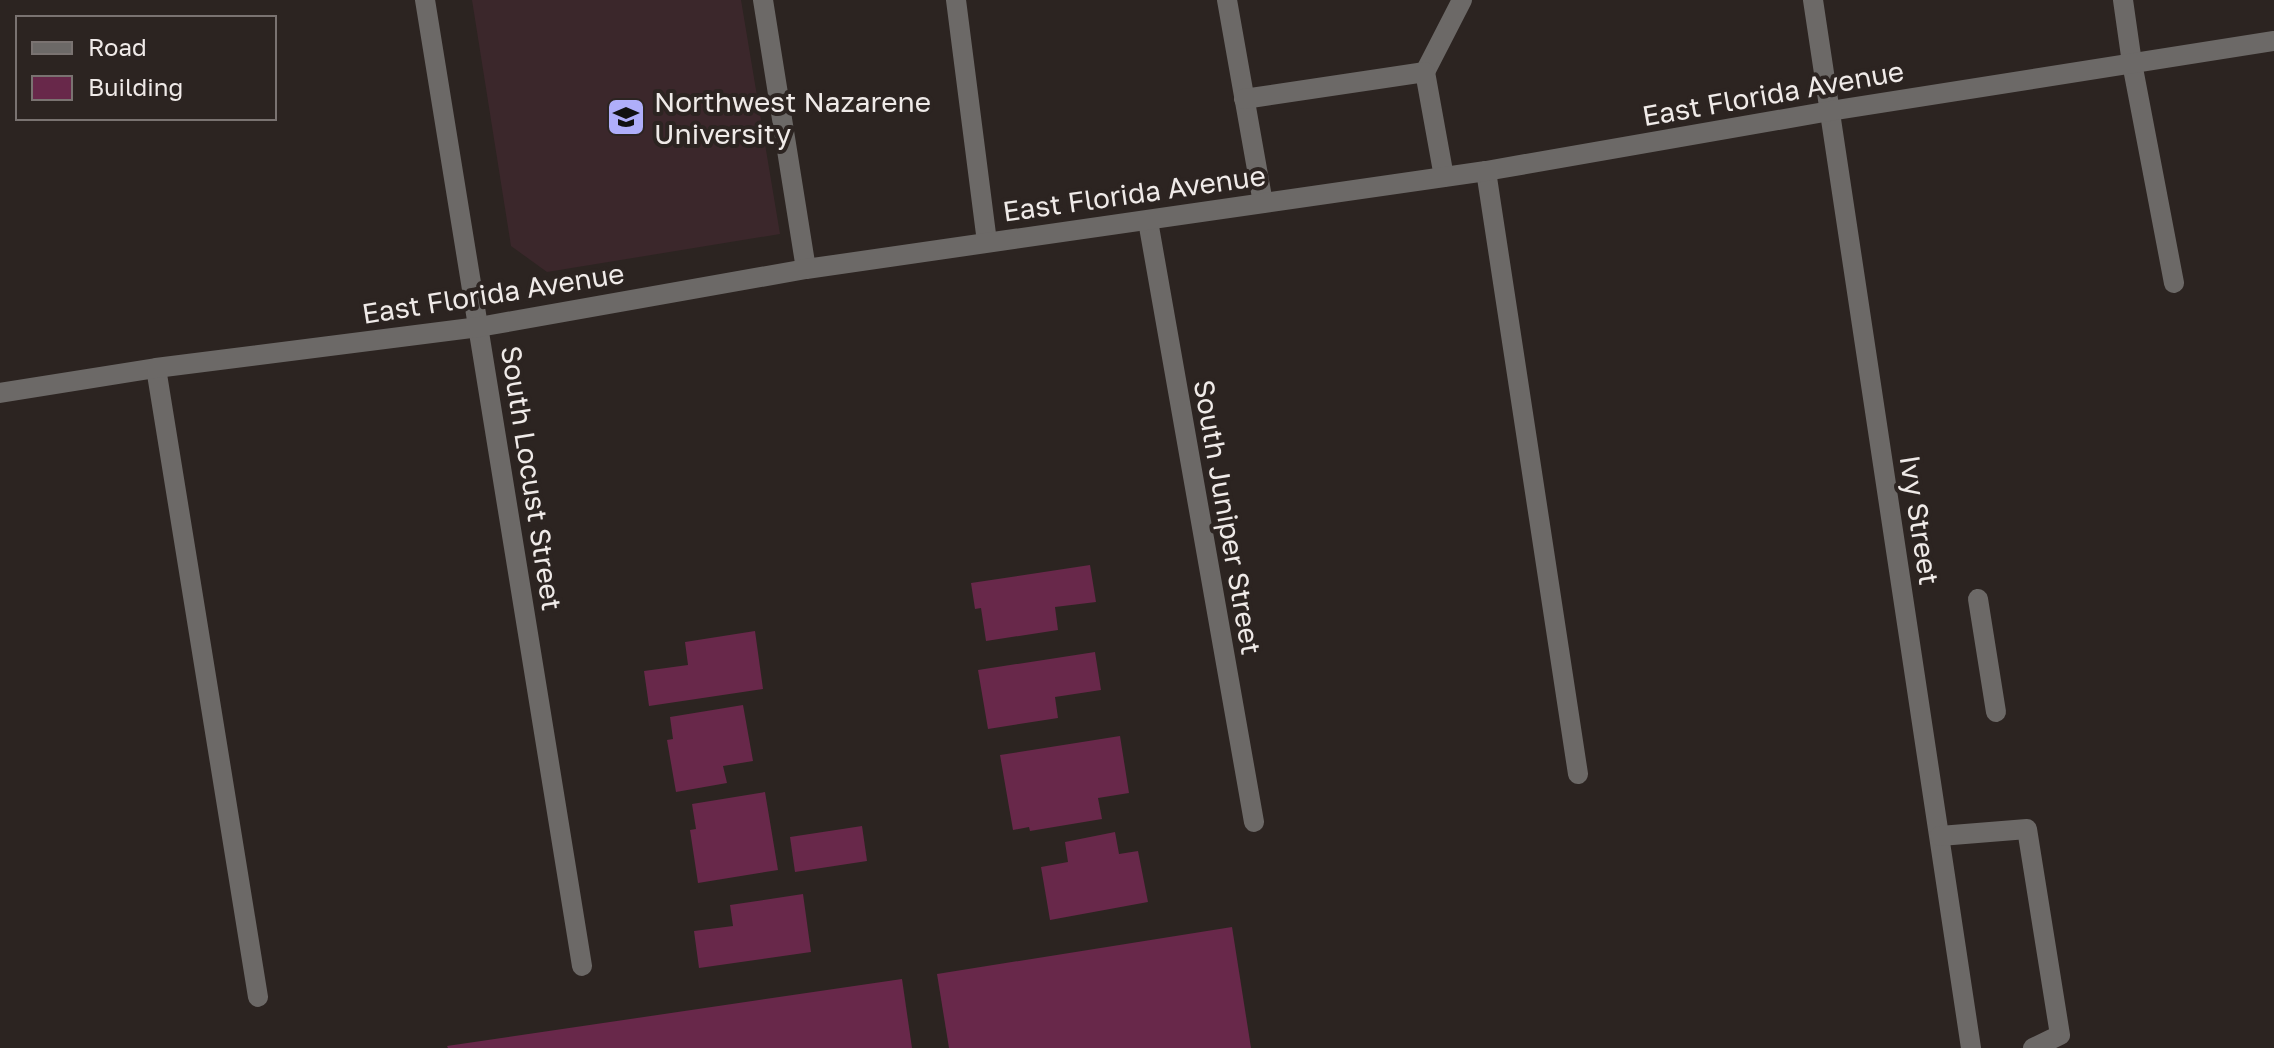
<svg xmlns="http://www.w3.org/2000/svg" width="2274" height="1048" font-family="'Golos Text',sans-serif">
<rect width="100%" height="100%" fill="#2c2421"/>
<polygon fill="#3b272b" points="472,0 741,0 780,234 547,272 511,246"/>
<g fill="#68284a">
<polygon points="1090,565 1096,602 1055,607 1058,630 986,641 981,608 975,609 971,583"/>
<polygon points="755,631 763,689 649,706 644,671 688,665 685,642"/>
<polygon points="1095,652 1101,690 1055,697 1058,718 988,729 978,670"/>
<polygon points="743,705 753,761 723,766 727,783 676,792 667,740 673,739 670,717"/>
<polygon points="1120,736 1129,793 1098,798 1102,819 1030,831 1029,827 1013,830 1000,755"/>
<polygon points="765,792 778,870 698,883 690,830 696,829 692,804"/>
<polygon points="862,826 867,861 795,872 790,837"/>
<polygon points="1115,832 1119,854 1138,851 1148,902 1050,920 1041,867 1068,862 1065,842"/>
<polygon points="803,894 811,952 699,968 694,931 733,926 730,905"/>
<polygon points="1232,927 1251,1048 949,1048 937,974"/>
<polygon points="902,979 912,1048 448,1048 447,1046"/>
</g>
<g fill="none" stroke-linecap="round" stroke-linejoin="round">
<g stroke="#6c6967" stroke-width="20">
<polyline points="425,0 582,966"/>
<polyline points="763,0 806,269"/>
<polyline points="956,0 987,242"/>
<polyline points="1227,0 1263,203"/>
<polyline points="1813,0 1971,1048"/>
<polyline points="2123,0 2132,63 2174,283"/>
<polyline points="1425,72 1462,0"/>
<polyline points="1244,99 1425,72 1444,177"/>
<polyline points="1486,171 1578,774"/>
<polyline points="1148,221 1254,822"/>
<polyline points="156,368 258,997"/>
<polyline points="0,393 156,368 479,327 806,269 1486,171 1830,111 2274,41"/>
<polyline points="1978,599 1996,712"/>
<polyline points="1940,836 2027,829 2060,1035 2033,1048"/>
</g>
</g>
<defs>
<g id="university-square" transform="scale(2)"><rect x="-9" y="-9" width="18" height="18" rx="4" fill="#afaefa" stroke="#2c2421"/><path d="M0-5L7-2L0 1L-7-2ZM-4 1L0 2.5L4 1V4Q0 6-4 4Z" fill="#111"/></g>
</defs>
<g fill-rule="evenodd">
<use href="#university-square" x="626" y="117"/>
</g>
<g text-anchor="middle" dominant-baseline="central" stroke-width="8" stroke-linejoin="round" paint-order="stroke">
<g font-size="28" fill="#efeae8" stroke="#2c2421">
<text transform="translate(1773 93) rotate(-10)">East Florida Avenue</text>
<text transform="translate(1134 193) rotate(-8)">East Florida Avenue</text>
<text transform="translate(493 293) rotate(-9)">East Florida Avenue</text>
<text transform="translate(532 478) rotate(81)">South Locust Street</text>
<text transform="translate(1228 517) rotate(80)">South Juniper Street</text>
<text transform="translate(1920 520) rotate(81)">Ivy Street</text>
</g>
<g font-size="28" fill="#efeae8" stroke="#2c2421" text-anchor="start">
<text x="654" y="101">Northwest Nazarene<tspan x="654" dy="32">University</tspan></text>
</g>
</g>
<rect x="16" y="16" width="260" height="104" fill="#2c2421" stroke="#7a7371" stroke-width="2"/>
<rect x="32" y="42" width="40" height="12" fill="#6c6967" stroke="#7a7371" stroke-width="2"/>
<text x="88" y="56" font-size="24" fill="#efeae8">Road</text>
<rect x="32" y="76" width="40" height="24" fill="#68284a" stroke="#7a7371" stroke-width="2"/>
<text x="88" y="96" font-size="24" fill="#efeae8">Building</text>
</svg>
